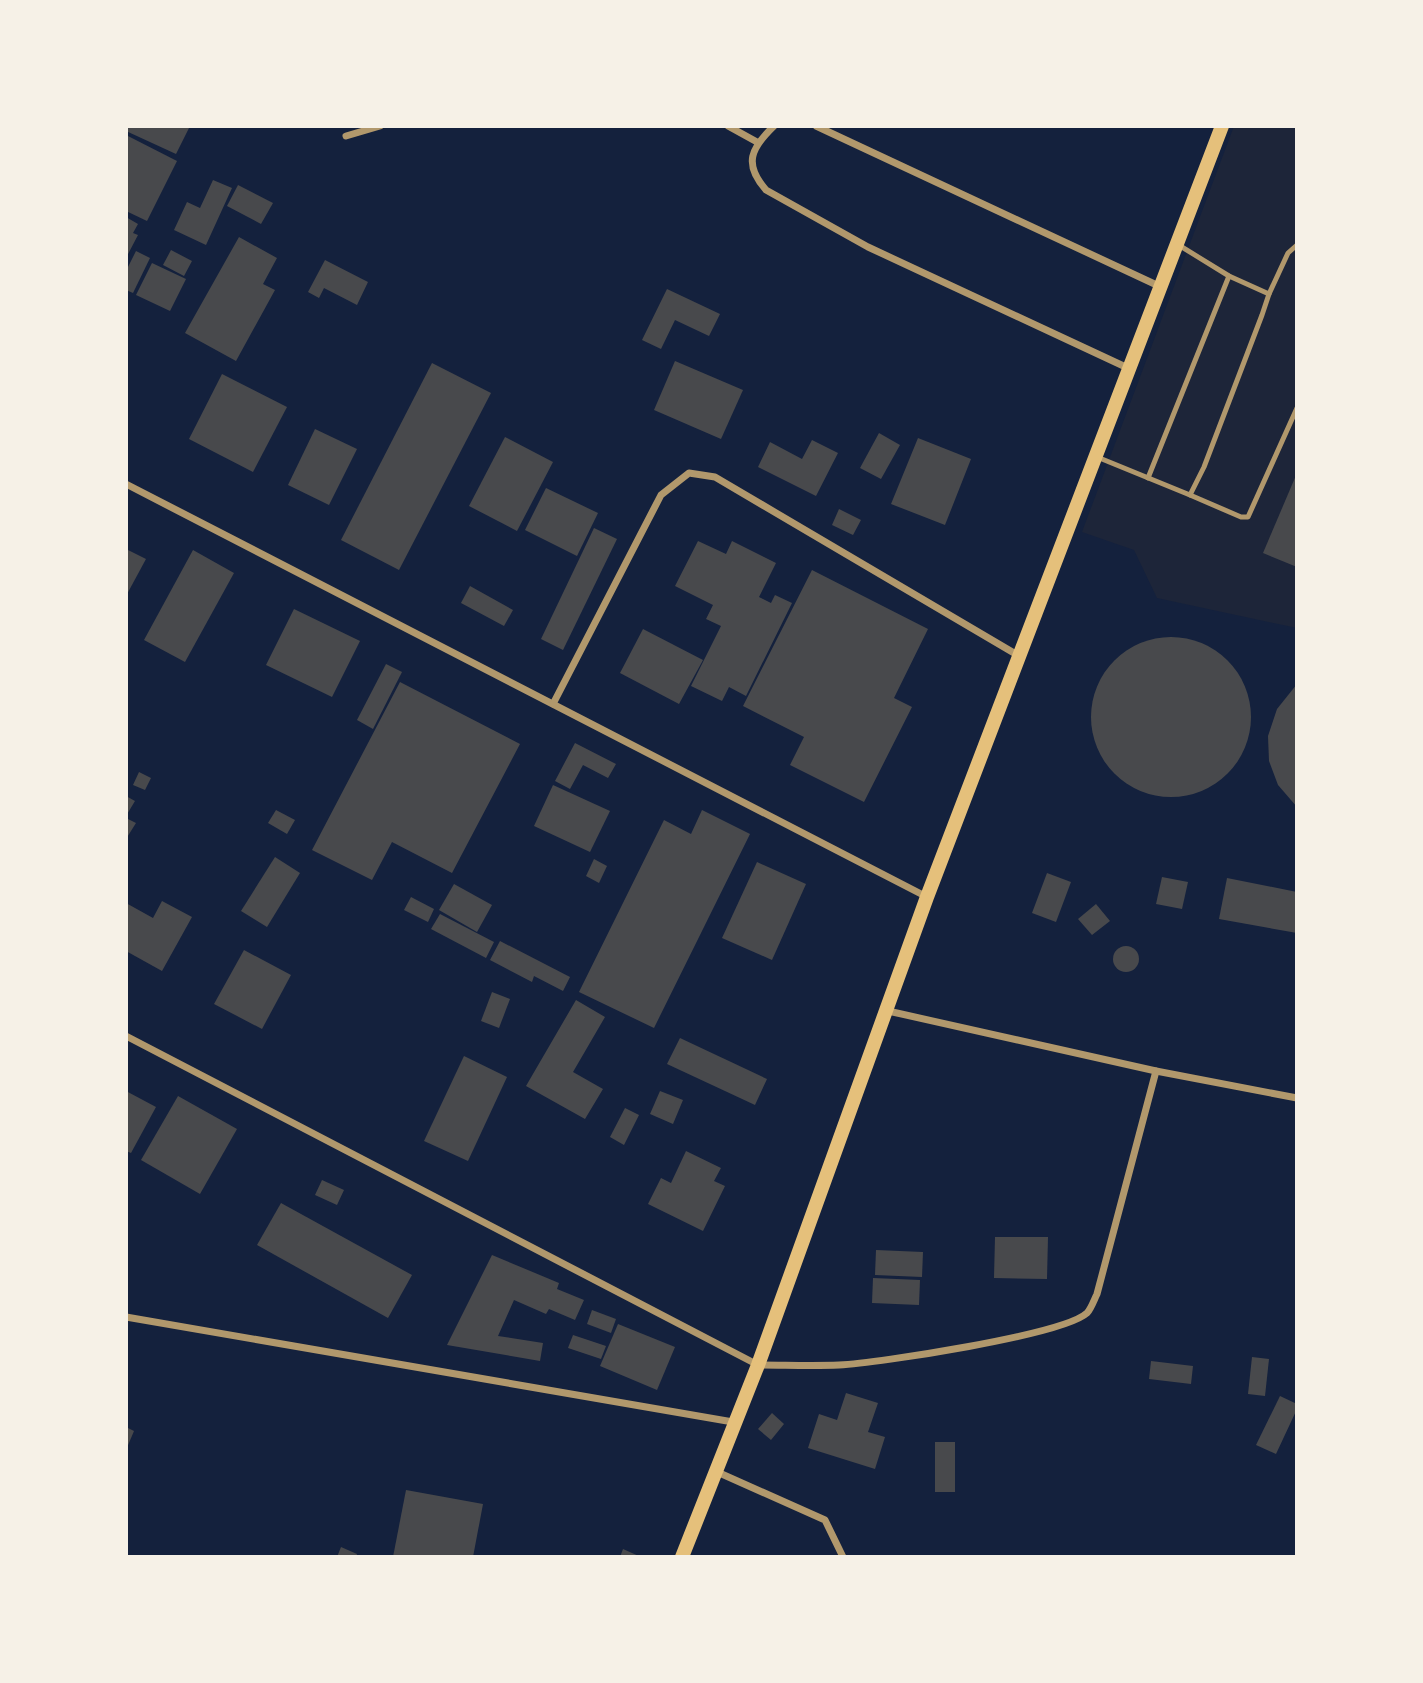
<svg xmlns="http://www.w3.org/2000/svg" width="1423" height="1683" font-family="'Fira Sans',sans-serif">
<rect width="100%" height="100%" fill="#14213d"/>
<polygon fill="#1d2539" points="1234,126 1297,126 1297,628 1157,598 1134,550 1082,532"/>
<g fill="#48494c">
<polygon points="126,126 190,126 176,154 126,131"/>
<polygon points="126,135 177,161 147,221 126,211"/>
<polygon points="213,180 232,188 206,245 174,230 187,202 200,208"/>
<polygon points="238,185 273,203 261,224 227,206"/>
<polygon points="126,217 138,224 133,233 138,235 126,258"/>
<polygon points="239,237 277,258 263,284 275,290 236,361 185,333"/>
<polygon points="171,250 192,261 184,276 163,265"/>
<polygon points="136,251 150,258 133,293 126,290 126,271"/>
<polygon points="325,260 368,282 357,305 324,288 319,298 308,292"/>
<polygon points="152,263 186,279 170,311 136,295"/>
<polygon points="667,289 720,314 709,336 675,320 661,349 642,340"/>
<polygon points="675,361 743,390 721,439 654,410"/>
<polygon points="432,363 491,393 399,570 341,540"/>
<polygon points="222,374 287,407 253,472 189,439"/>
<polygon points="315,429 357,449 329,505 288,485"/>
<polygon points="879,433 900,445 881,479 860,468"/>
<polygon points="505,437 553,462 517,531 469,506"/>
<polygon points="918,438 971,459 945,525 891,504"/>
<polygon points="812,440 838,453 816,496 758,467 770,442 802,459"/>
<polygon points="1297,473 1297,567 1263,553"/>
<polygon points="546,488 598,513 577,556 525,530"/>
<polygon points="839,509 861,520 853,535 832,525"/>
<polygon points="594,528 617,539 563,650 541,639"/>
<polygon points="698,541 726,554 732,541 776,563 759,597 771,603 775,595 792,603 746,696 729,687 722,701 691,686 721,626 706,619 713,605 675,586"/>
<polygon points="126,549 146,559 126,596"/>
<polygon points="193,550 234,573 185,662 144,640"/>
<polygon points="812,570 928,629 894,698 912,707 864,802 790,765 804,737 743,706"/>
<polygon points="470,586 513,610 504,626 461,603"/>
<polygon points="294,609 360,641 332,697 266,665"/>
<polygon points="643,629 703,660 679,704 620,673"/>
<circle cx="1171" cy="717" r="80"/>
<polygon points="386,664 402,672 373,729 357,720"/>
<polygon points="400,682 520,744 452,873 392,842 372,880 312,850"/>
<polygon points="1297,684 1297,807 1278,785 1269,761 1268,736 1277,709"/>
<polygon points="575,743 616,764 608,778 583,765 570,789 555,781"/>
<polygon points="139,772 151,778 145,790 133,785"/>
<polygon points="553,785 610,811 590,852 534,826"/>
<polygon points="126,796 135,801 126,816"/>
<polygon points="276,810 295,820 287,834 268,823"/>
<polygon points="702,810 750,834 654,1028 579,992 664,820 691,834"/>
<polygon points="126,818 136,823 126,839"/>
<polygon points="275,857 300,873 267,927 241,911"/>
<polygon points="594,859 607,866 599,883 586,876"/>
<polygon points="757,862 806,884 772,960 722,938"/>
<polygon points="1047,873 1071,882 1056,922 1032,913"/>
<polygon points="1162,877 1188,882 1182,909 1156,904"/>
<polygon points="1227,878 1297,892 1297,933 1219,919"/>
<polygon points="454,884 492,905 477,932 439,910"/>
<polygon points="411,897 434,909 428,922 404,910"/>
<polygon points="162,901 192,917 162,971 126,951 126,903 153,918"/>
<polygon points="1096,904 1110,921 1092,935 1078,919"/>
<polygon points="440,914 494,942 486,958 431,929"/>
<polygon points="500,941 570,977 563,991 534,976 532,982 490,960"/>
<circle cx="1126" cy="959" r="13"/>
<polygon points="244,950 291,975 262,1029 214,1004"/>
<polygon points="492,992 510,999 499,1028 481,1021"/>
<polygon points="576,1000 605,1017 573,1072 603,1089 585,1119 526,1086"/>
<polygon points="680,1038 767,1079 755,1105 667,1064"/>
<polygon points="464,1056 507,1077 468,1161 424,1141"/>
<polygon points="126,1091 156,1107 131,1153 126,1151"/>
<polygon points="660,1091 683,1100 673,1124 650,1114"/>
<polygon points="178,1096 237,1129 200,1194 141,1160"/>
<polygon points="625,1108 639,1115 624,1145 610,1137"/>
<polygon points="686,1151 721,1168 714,1181 725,1186 703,1231 648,1204 661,1178 671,1183"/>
<polygon points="322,1180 344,1190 337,1205 315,1195"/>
<polygon points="281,1203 412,1275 388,1318 257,1245"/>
<polygon points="995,1237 1048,1237 1047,1279 994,1278"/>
<polygon points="876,1250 923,1252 922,1277 875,1275"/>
<polygon points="492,1255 559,1283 557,1289 584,1300 575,1320 549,1309 546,1314 514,1300 498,1336 543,1343 540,1361 447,1345"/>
<polygon points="873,1278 920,1280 919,1305 872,1303"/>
<polygon points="592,1310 616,1319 611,1333 587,1324"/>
<polygon points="618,1324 675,1347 657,1390 600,1366"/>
<polygon points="573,1335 606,1346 601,1359 568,1348"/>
<polygon points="1252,1357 1269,1359 1265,1396 1248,1394"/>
<polygon points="1151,1361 1193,1366 1191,1384 1149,1379"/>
<polygon points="846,1393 878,1403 868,1432 885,1437 875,1469 808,1448 819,1414 837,1420"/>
<polygon points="1280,1396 1297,1404 1297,1409 1276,1454 1256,1445"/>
<polygon points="772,1413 784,1424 771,1440 758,1429"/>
<polygon points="126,1427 134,1431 126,1450"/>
<rect x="935" y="1442" width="20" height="50"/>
<polygon points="406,1490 483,1504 473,1557 393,1557"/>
<polygon points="341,1547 357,1554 356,1557 337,1557"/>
<polygon points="623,1549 641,1557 620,1557"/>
</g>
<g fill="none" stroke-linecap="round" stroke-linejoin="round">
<g stroke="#b1986c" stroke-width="5">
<polyline points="1269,294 1288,253 1297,245"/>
<polyline points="1097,457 1190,495 1204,467 1262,315 1269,294 1229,276 1177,244"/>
<polyline points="1148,478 1229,276"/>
<polyline points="1190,495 1241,517 1248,517 1297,408"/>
</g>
<g stroke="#b1986c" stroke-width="7">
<polyline points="728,126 757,142"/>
<path d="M 774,126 C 751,148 743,164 766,190 L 868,247 L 1130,369"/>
<polyline points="816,126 1161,287"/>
<polyline points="346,136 380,126"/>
<polyline points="126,484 927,897"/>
<polyline points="553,704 661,495 689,473 715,477 1019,656"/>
<polyline points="888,1011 1156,1071 1297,1098"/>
<path d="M 126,1036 L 758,1365 C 785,1365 813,1366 839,1365 C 878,1363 1063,1335 1087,1313 C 1091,1309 1094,1300 1097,1294 L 1156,1071"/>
<polyline points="126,1317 733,1422"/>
<polyline points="715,1471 825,1520 843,1557"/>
</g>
<polyline stroke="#e5c07b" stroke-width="14" points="682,1557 758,1365 927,897 1222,126"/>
</g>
<rect width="1423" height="1683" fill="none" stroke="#f6f1e7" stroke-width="256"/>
</svg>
